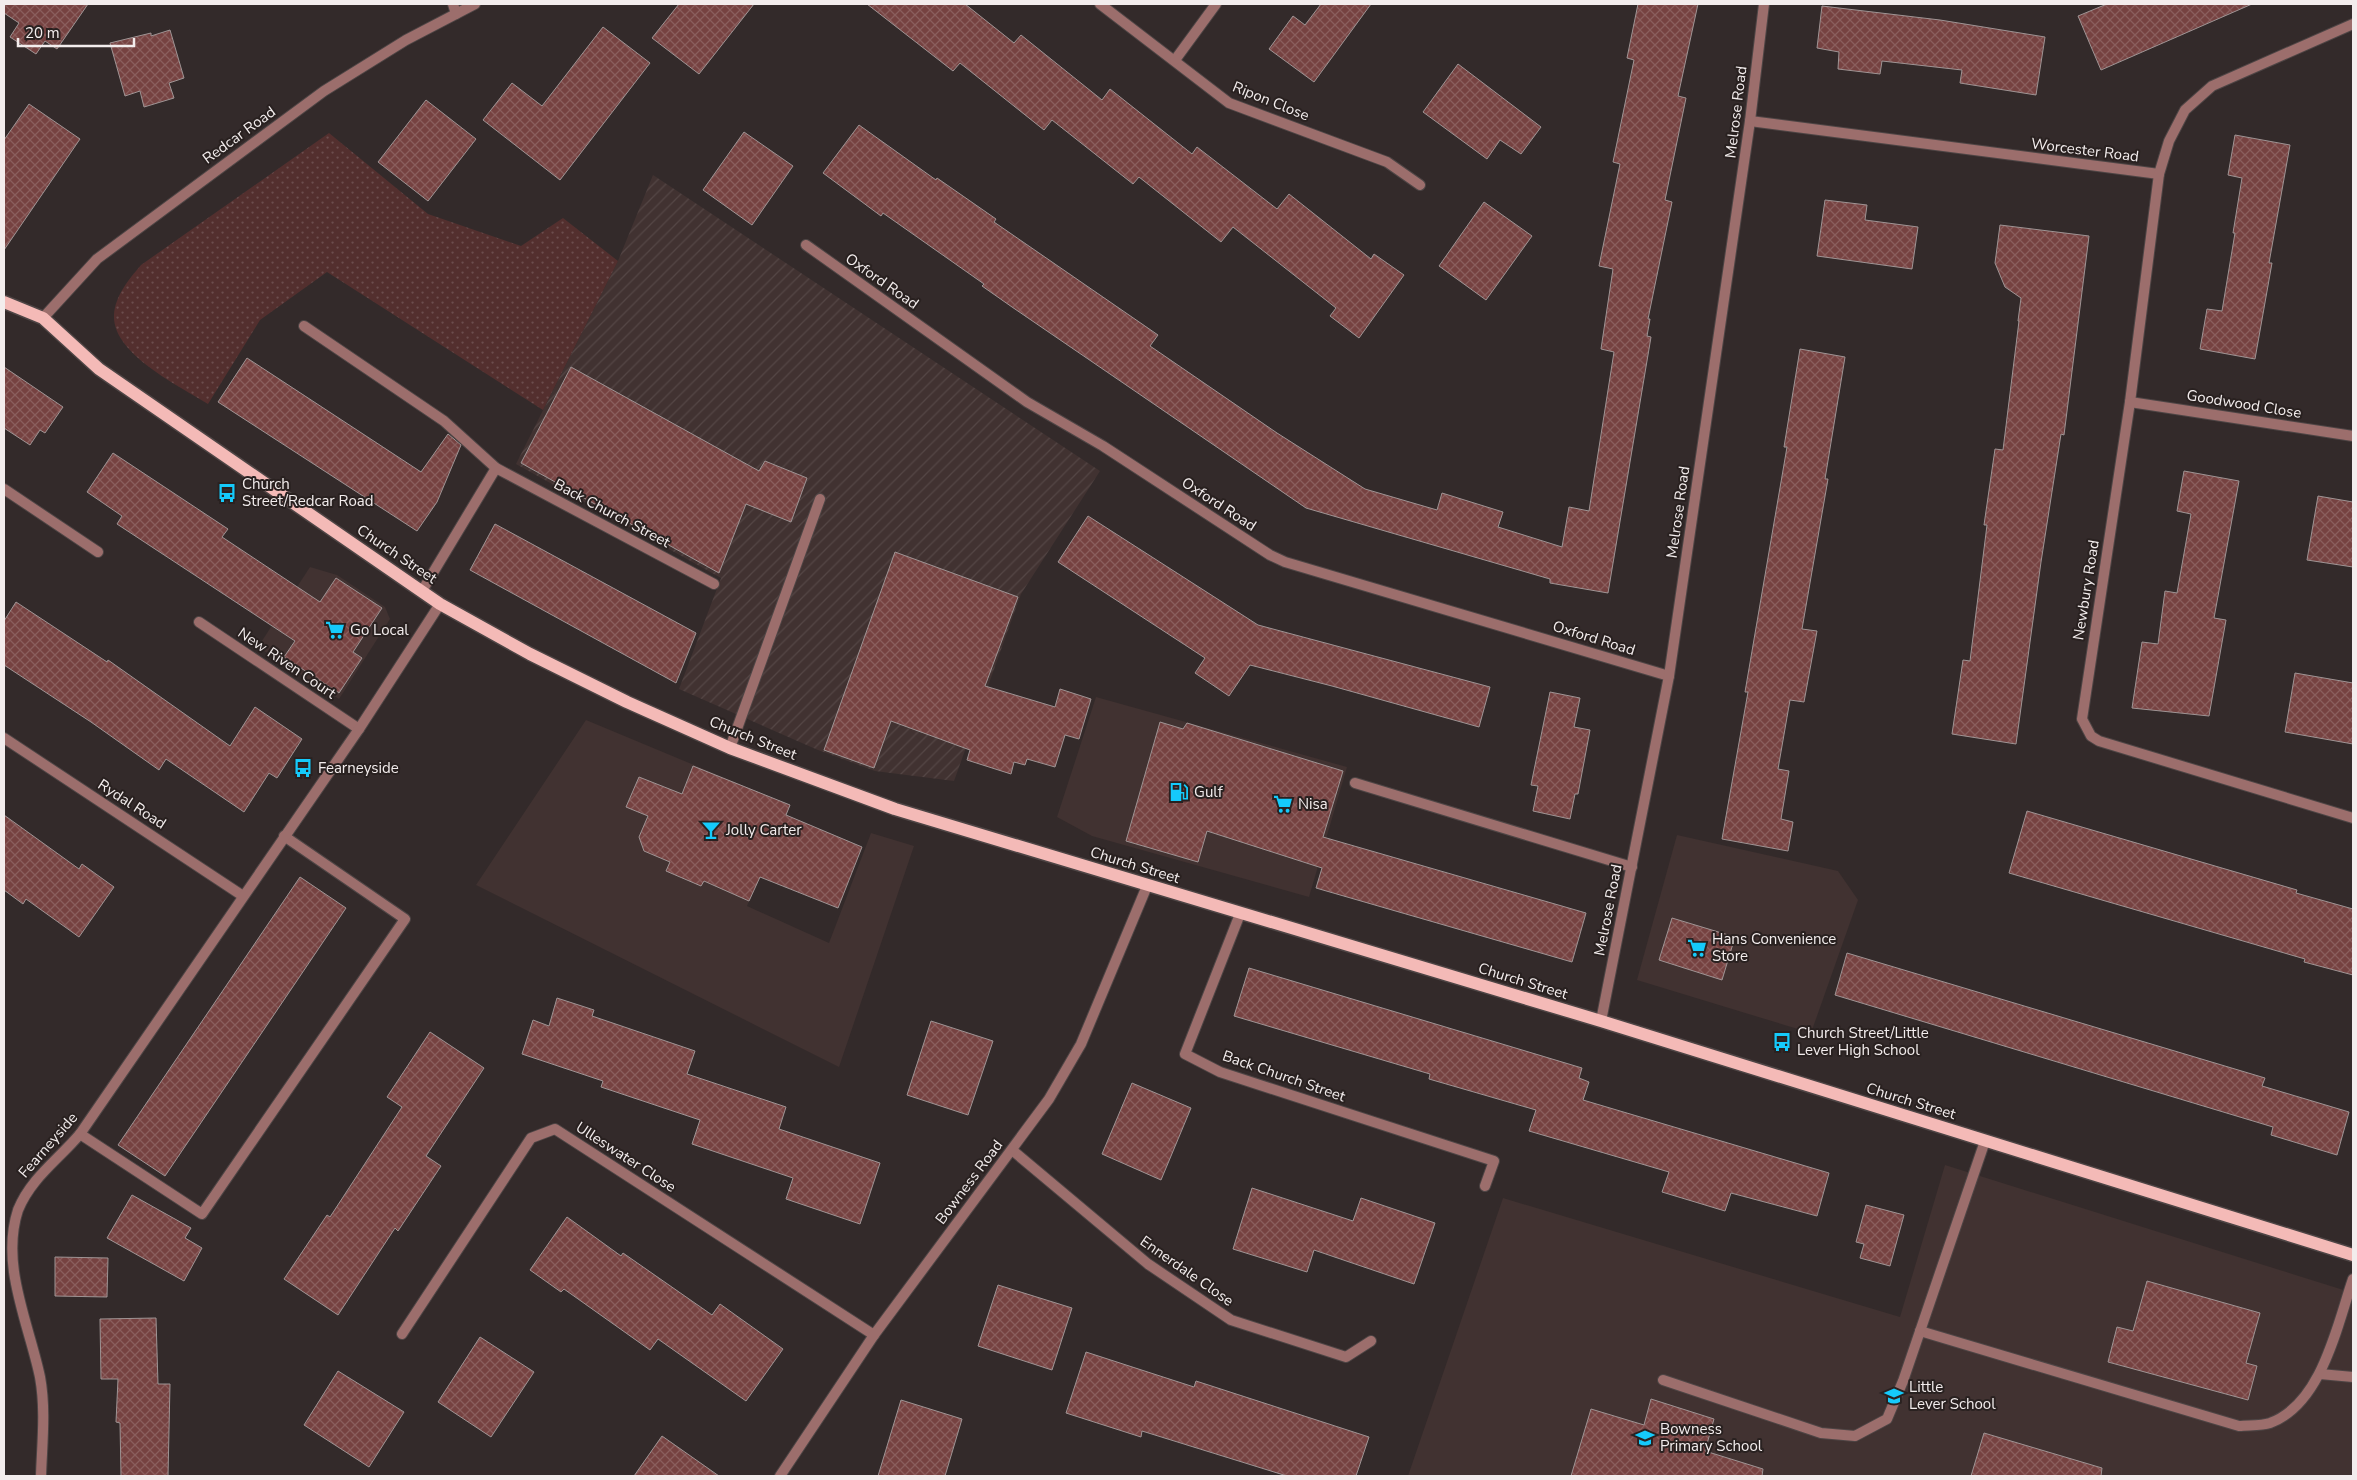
<svg xmlns="http://www.w3.org/2000/svg" width="2357" height="1480" font-family="'Nunito Sans',sans-serif">
<defs>
<pattern id="industrial-furrows" width="10" height="10" patternUnits="userSpaceOnUse" patternTransform="scale(1.25)"><rect width="10" height="10" fill="#413231"/><path d="M-1 1l2-2M0 10L10 0M9 11l2-2" fill="none" stroke="#544645"/></pattern>
<pattern id="grass-dots" width="8" height="8" patternUnits="userSpaceOnUse" patternTransform="scale(1.25)"><rect width="8" height="8" fill="#532f2e"/><path d="M2 2h.1M6 6h.1" fill="none" stroke="#6c4d4d" stroke-width="1.8" stroke-linecap="round"/></pattern>
<pattern id="building-cross-hatch" width="8" height="8" patternUnits="userSpaceOnUse" patternTransform="scale(1.25)"><rect width="8" height="8" fill="#764241"/><path d="M0 0l8 8M0 8l8-8" fill="none" stroke="#8a5e5d"/></pattern>
</defs>
<rect width="100%" height="100%" fill="#332a2a"/>
<g fill="#413231">
<polygon points="310,567 337,575 385,607 390,619 339,699 258,647"/>
<polygon points="1096,697 1347,767 1309,897 1092,836 1057,817"/>
<polygon points="586,720 790,805 747,906 829,943 871,833 914,846 839,1067 476,885"/>
<polygon points="1677,835 1838,871 1858,900 1811,1033 1637,980"/>
<polygon points="1945,1165 2353,1293 2353,1476 1408,1476 1503,1198 1900,1317"/>
</g>
<polygon fill="url(#industrial-furrows)" points="653,175 1100,471 1021,594 954,781 875,771 818,750 679,689 721,578 516,464 618,261"/>
<path fill="url(#grass-dots)" d="M 329,133 L 428,214 L 521,246 L 563,218 L 618,261 L 543,410 L 327,272 L 260,320 L 208,404 C 180,386 112,354 114,315 C 115,296 129,279 141,265 Z"/>
<g fill="url(#building-cross-hatch)" stroke="#9f9494">
<polygon points="4,4 88,4 57,49 45,41 36,54 10,37 19,23 4,13"/>
<polygon points="679,4 754,4 699,74 652,38"/>
<polygon points="867,4 965,4 1014,43 1021,35 1102,100 1110,89 1192,154 1197,147 1277,209 1289,194 1371,259 1374,254 1404,275 1359,338 1330,316 1336,308 1233,227 1221,242 1139,177 1133,184 1052,120 1044,130 960,63 953,71"/>
<polygon points="1321,4 1371,4 1314,82 1269,49 1293,16 1305,25"/>
<polygon points="1638,4 1698,4 1678,96 1686,98 1665,200 1672,202 1648,319 1650,319 1647,336 1651,337 1608,593 1550,583 1550,579 1306,508 1012,307 982,286 984,284 883,213 881,216 823,173 859,125 936,180 937,178 996,219 994,222 1158,335 1150,346 1277,433 1365,489 1437,510 1442,493 1503,512 1498,527 1562,547 1569,507 1589,511 1614,352 1601,349 1613,269 1599,266 1620,164 1613,162 1634,60 1627,58"/>
<polygon points="2107,4 2252,4 2101,70 2078,16"/>
<polygon points="1822,6 1940,20 2045,37 2036,95 1960,83 1962,70 1882,61 1880,74 1838,69 1839,52 1817,48"/>
<polygon points="603,27 650,63 560,180 483,120 512,83 542,106"/>
<polygon points="170,30 184,78 169,83 174,98 144,107 140,91 125,96 110,43 151,33 151,36"/>
<polygon points="1458,64 1541,127 1521,154 1500,140 1487,159 1423,112"/>
<polygon points="426,100 476,139 428,201 378,162"/>
<polygon points="29,104 80,139 4,250 4,140"/>
<polygon points="744,132 793,166 752,225 703,190"/>
<polygon points="2235,135 2290,145 2269,263 2272,263 2255,359 2200,349 2207,309 2222,311 2235,233 2233,233 2242,178 2228,175"/>
<polygon points="1825,200 1867,205 1865,220 1918,227 1912,269 1817,256"/>
<polygon points="1484,202 1532,236 1486,300 1439,266"/>
<polygon points="2000,225 2089,236 2064,435 2061,434 2041,562 2016,744 1952,734 1963,660 1970,661 1987,525 1984,525 1995,449 2003,450 2019,321 2018,321 2021,298 2005,287 1995,263"/>
<polygon points="1800,349 1845,357 1825,479 1828,479 1802,629 1817,631 1804,702 1790,700 1778,769 1789,771 1781,819 1793,822 1788,851 1722,839 1748,692 1745,692 1787,447 1784,447"/>
<polygon points="247,358 421,472 448,434 461,445 437,502 417,531 218,402"/>
<polygon points="4,367 63,407 45,433 40,430 30,445 4,428"/>
<polygon points="571,367 759,471 765,461 807,478 791,522 746,504 719,573 521,463"/>
<polygon points="113,453 228,529 222,537 320,602 336,578 382,608 353,652 362,658 339,693 284,657 295,641 117,524 122,516 87,492"/>
<polygon points="2184,471 2239,481 2214,618 2226,620 2209,716 2132,708 2142,642 2158,644 2165,591 2177,593 2191,514 2177,511"/>
<polygon points="2318,496 2353,502 2353,567 2307,560"/>
<polygon points="1088,516 1258,625 1490,687 1479,727 1332,686 1250,665 1229,696 1195,673 1205,658 1058,562"/>
<polygon points="495,524 696,633 676,683 470,570"/>
<polygon points="895,552 1018,597 985,686 1055,707 1060,689 1091,699 1079,739 1065,735 1055,767 1027,759 1025,765 1014,762 1011,774 967,760 970,750 891,721 874,768 824,750"/>
<polygon points="16,602 107,662 108,660 230,746 255,707 302,739 277,778 269,773 244,812 166,759 159,770 91,722 4,665 4,621"/>
<polygon points="2295,673 2353,683 2353,744 2285,732"/>
<polygon points="1550,692 1580,698 1574,727 1590,730 1578,794 1575,794 1570,819 1533,811 1538,786 1531,785"/>
<polygon points="1160,722 1183,729 1187,723 1343,771 1323,837 1586,913 1572,962 1316,888 1322,868 1207,831 1198,862 1126,841"/>
<polygon points="693,766 790,805 786,815 862,847 838,908 760,877 749,901 704,881 701,886 666,871 670,862 644,851 639,837 648,816 626,807 639,777 682,794"/>
<polygon points="2027,811 2297,890 2296,893 2353,909 2353,975 2304,962 2305,959 2009,873"/>
<polygon points="4,815 79,869 82,864 114,887 79,937 26,899 23,904 4,890"/>
<polygon points="300,877 346,908 165,1176 118,1145"/>
<polygon points="1672,918 1735,937 1722,980 1659,960"/>
<polygon points="1847,953 2265,1078 2262,1086 2349,1112 2337,1155 2271,1135 2273,1127 1835,995"/>
<polygon points="1249,968 1582,1068 1579,1078 1589,1082 1583,1100 1829,1173 1817,1216 1731,1193 1725,1211 1662,1192 1669,1172 1529,1131 1536,1110 1429,1079 1430,1074 1234,1016"/>
<polygon points="557,998 594,1010 592,1016 695,1051 687,1074 786,1107 779,1129 880,1163 860,1224 786,1199 793,1178 692,1144 700,1120 601,1087 603,1081 522,1054 533,1020 549,1026"/>
<polygon points="931,1021 993,1041 968,1115 907,1095"/>
<polygon points="430,1032 484,1068 426,1156 441,1166 398,1231 395,1228 338,1315 284,1279 327,1215 330,1217 402,1107 387,1097"/>
<polygon points="1132,1083 1191,1108 1161,1180 1102,1154"/>
<polygon points="1252,1188 1353,1221 1361,1198 1435,1223 1414,1284 1314,1250 1307,1272 1233,1249"/>
<polygon points="132,1195 191,1228 185,1238 202,1248 184,1281 107,1238"/>
<polygon points="1866,1205 1904,1215 1890,1266 1860,1258 1864,1244 1856,1242"/>
<polygon points="567,1217 621,1256 623,1253 712,1315 720,1304 783,1349 746,1401 658,1339 650,1350 564,1289 561,1292 530,1270"/>
<polygon points="55,1257 108,1258 107,1297 55,1296"/>
<polygon points="2147,1281 2260,1313 2246,1363 2257,1366 2248,1400 2108,1362 2117,1327 2133,1331"/>
<polygon points="998,1285 1072,1308 1052,1370 978,1346"/>
<polygon points="156,1318 158,1384 170,1384 168,1476 121,1476 120,1423 116,1422 118,1379 101,1379 100,1319"/>
<polygon points="480,1337 534,1372 491,1437 438,1402"/>
<polygon points="1086,1352 1194,1387 1196,1381 1369,1437 1356,1476 1287,1476 1142,1431 1141,1437 1066,1413"/>
<polygon points="338,1371 404,1412 369,1467 304,1425"/>
<polygon points="1651,1399 1714,1419 1705,1451 1763,1469 1762,1476 1571,1476 1591,1409 1644,1425"/>
<polygon points="901,1400 962,1419 945,1476 878,1476"/>
<polygon points="1984,1433 2102,1468 2101,1476 1971,1476"/>
<polygon points="662,1436 719,1476 634,1476"/>
</g>
<g fill="none" stroke-linecap="round" stroke-linejoin="round">
<g stroke="#4e4545" stroke-width="12">
<g id="lane">
<polyline points="453,4 456,14"/>
<polyline points="304,326 444,421 496,468 714,584"/>
<polyline points="4,489 98,552"/>
<polyline points="422,591 496,468"/>
<polyline points="730,748 820,499"/>
<polyline points="1355,783 1632,867"/>
<polyline points="1240,914 1185,1054 1220,1072 1494,1161 1485,1186"/>
<polyline points="80,1134 202,1214 405,919 284,836"/>
<path d="M 1920,1331 L 2239,1426 C 2249,1425 2261,1426 2270,1423 C 2322,1404 2337,1325 2353,1279"/>
<polyline points="2320,1374 2353,1377"/>
<polyline points="1663,1380 1821,1433 1855,1436 1887,1419 1903,1381 1985,1141"/>
</g>
</g>
<g stroke="#4e4545" stroke-width="12">
<g id="street">
<polyline points="1100,4 1229,103 1387,162 1420,185"/>
<polyline points="1175,60 1216,4"/>
<polyline points="1750,121 2159,174 2169,141 2185,110 2212,86 2353,24"/>
<polyline points="2159,174 2130,402 2082,719 2091,736 2099,741 2353,818"/>
<polyline points="806,245 1027,402 1103,446 1270,555 1285,562 1669,676"/>
<polyline points="43,318 97,259 324,91 406,40 475,4"/>
<polyline points="2130,402 2353,436"/>
<polyline points="199,622 359,729"/>
<polyline points="4,738 243,896"/>
<polyline points="1601,1021 1669,676 1750,121 1764,4"/>
<polyline points="1012,1150 1148,1264 1231,1320 1346,1357 1371,1341"/>
<polyline points="402,1334 531,1138 555,1129 874,1335"/>
<path d="M 41,1476 C 42,1444 46,1410 40,1377 C 29,1324 0,1265 18,1210 C 31,1178 58,1160 80,1134 L 359,729 L 440,604"/>
<polyline points="780,1476 874,1335 1049,1099 1081,1044 1147,886"/>
</g>
</g>
<g stroke="#4e4545" stroke-width="15">
<polyline id="primary" points="4,302 43,318 99,369 440,604 530,654 627,702 730,748 895,809 1601,1021 2353,1255"/>
</g>
<use href="#lane" stroke="#9c6e6c" stroke-width="10"/>
<use href="#street" stroke="#9c6e6c" stroke-width="10"/>
<use href="#primary" stroke="#f4bab7" stroke-width="12"/>
</g>
<defs>
<g id="bus-bare" transform="scale(1.5)"><path d="M-5-6H5V4H4V6H2V4H-2V6H-4V4H-5ZM-3.5-4V0h7V-4ZM-3.5 1.2v1.5H-2V1.2ZM2 1.2v1.5H3.5V1.2Z" fill="#15cafb" stroke="#292120" stroke-width="2.5" paint-order="stroke"/></g>
<g id="supermarket-bare" transform="scale(1.5)"><path d="M-6-5.5h2.5l.6 2H6L4.5 2H-2.5L-4.4-4H-6ZM-1.5 3.2a1.3 1.3 0 1 0 .1 0ZM3 3.2a1.3 1.3 0 1 0 .1 0Z" fill="#15cafb" stroke="#292120" stroke-width="2.5" paint-order="stroke"/></g>
<g id="fuel-bare" transform="scale(1.5)"><path d="M-5.5-6h7V0h2V4h1.3V-2.5L3-4.5l.8-.8L6-3V5H2.5V1h-1V6h-7ZM-4.2-4.7v3.2H.2V-4.7Z" fill="#15cafb" stroke="#292120" stroke-width="2.5" paint-order="stroke"/></g>
<g id="bar-bare" transform="scale(1.5)"><path d="M-6-5H6L.8 .8V4.5H3.5V6h-7V4.5H-.8V.8Z" fill="#15cafb" stroke="#292120" stroke-width="2.5" paint-order="stroke"/></g>
<g id="school-bare" transform="scale(1.5)"><path d="M0-5L7-2L0 1L-7-2ZM-4 1L0 2.5L4 1V4Q0 6-4 4Z" fill="#15cafb" stroke="#292120" stroke-width="2.5" paint-order="stroke"/></g>
</defs>
<g fill-rule="evenodd">
<use href="#bus-bare" x="227" y="493"/>
<use href="#supermarket-bare" x="335" y="630"/>
<use href="#bus-bare" x="303" y="768"/>
<use href="#fuel-bare" x="1179" y="792"/>
<use href="#supermarket-bare" x="1283" y="804"/>
<use href="#bar-bare" x="711" y="830"/>
<use href="#supermarket-bare" x="1697" y="948"/>
<use href="#bus-bare" x="1782" y="1042"/>
<use href="#school-bare" x="1894" y="1396"/>
<use href="#school-bare" x="1645" y="1438"/>
</g>
<g text-anchor="middle" dominant-baseline="central" stroke-width="4" stroke-linejoin="round" paint-order="stroke">
<g font-size="15" fill="#f3eded" stroke="#292120">
<text transform="translate(1271 101) rotate(22)">Ripon Close</text>
<text transform="translate(1736 112) rotate(-83)">Melrose Road</text>
<text transform="translate(239 135) rotate(-36)">Redcar Road</text>
<text transform="translate(2085 150) rotate(7)">Worcester Road</text>
<text transform="translate(882 281) rotate(35)">Oxford Road</text>
<text transform="translate(2244 404) rotate(9)">Goodwood Close</text>
<text transform="translate(1219 504) rotate(33)">Oxford Road</text>
<text transform="translate(1678 512) rotate(-82)">Melrose Road</text>
<text transform="translate(612 513) rotate(28)">Back Church Street</text>
<text transform="translate(397 554) rotate(34)">Church Street</text>
<text transform="translate(2086 590) rotate(-81)">Newbury Road</text>
<text transform="translate(1594 638) rotate(17)">Oxford Road</text>
<text transform="translate(287 663) rotate(34)">New Riven Court</text>
<text transform="translate(753 738) rotate(22)">Church Street</text>
<text transform="translate(132 804) rotate(33)">Rydal Road</text>
<text transform="translate(1135 865) rotate(17)">Church Street</text>
<text transform="translate(1608 910) rotate(-79)">Melrose Road</text>
<text transform="translate(1523 981) rotate(17)">Church Street</text>
<text transform="translate(1284 1076) rotate(19)">Back Church Street</text>
<text transform="translate(1911 1101) rotate(17)">Church Street</text>
<text transform="translate(48 1145) rotate(-49)">Fearneyside</text>
<text transform="translate(626 1157) rotate(33)">Ulleswater Close</text>
<text transform="translate(969 1182) rotate(-53)">Bowness Road</text>
<text transform="translate(1187 1271) rotate(35)">Ennerdale Close</text>
</g>
<g font-size="15" fill="#f3eded" stroke="#292120" text-anchor="start">
<text x="242" y="484">Church<tspan x="242" dy="17">Street/Redcar Road</tspan></text>
<text x="350" y="630">Go Local</text>
<text x="318" y="768">Fearneyside</text>
<text x="1194" y="792">Gulf</text>
<text x="1298" y="804">Nisa</text>
<text x="726" y="830">Jolly Carter</text>
<text x="1712" y="939">Hans Convenience<tspan x="1712" dy="17">Store</tspan></text>
<text x="1797" y="1033">Church Street/Little<tspan x="1797" dy="17">Lever High School</tspan></text>
<text x="1909" y="1387">Little<tspan x="1909" dy="17">Lever School</tspan></text>
<text x="1660" y="1429">Bowness<tspan x="1660" dy="17">Primary School</tspan></text>
</g>
</g>
<rect width="2357" height="1480" fill="none" stroke="#f3eded" stroke-width="10"/>
<path d="M18 38v8h116v-8" fill="none" stroke="#f3eded" stroke-width="2.5"/>
<text x="25" y="38" font-size="15" fill="#f3eded" stroke="#292120" stroke-width="4" paint-order="stroke">20 m</text>
</svg>
